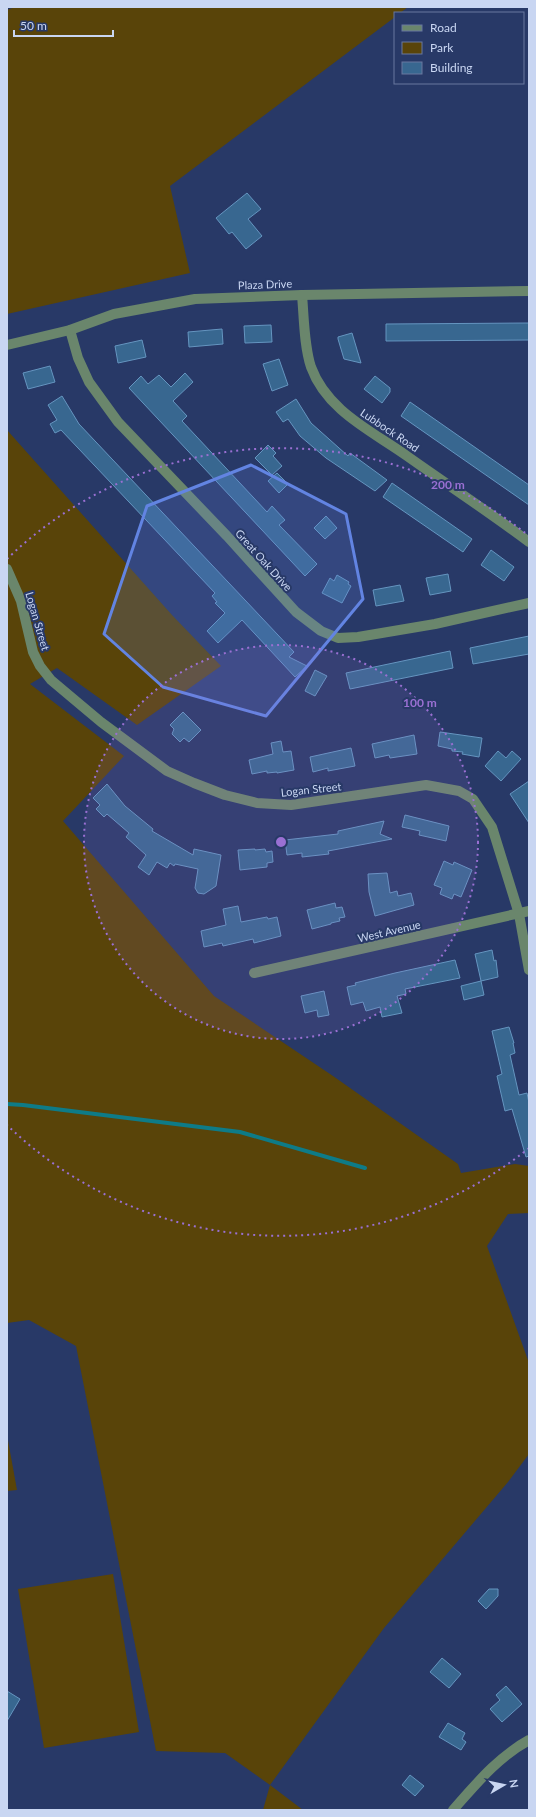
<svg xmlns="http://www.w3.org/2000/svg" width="536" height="1817" font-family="Lato,sans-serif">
<rect width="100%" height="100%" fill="#283967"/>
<g fill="#594409">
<polygon points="15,7 408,7 400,13 395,13 395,17 170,186 190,273 7,314 7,10"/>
<polygon points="7,430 172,615 221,666 137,725 57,668 30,684 124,756 63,821 214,996 333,1076 458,1164 461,1173 515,1164 529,1166 529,1213 508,1214 487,1246 529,1363 529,1454 508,1482 384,1628 270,1785 303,1810 263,1810 270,1785 225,1753 156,1751 76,1346 29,1320 7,1323"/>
<polygon points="7,1435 17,1490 7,1491"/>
<polygon points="113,1574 139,1732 44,1748 18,1589"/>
</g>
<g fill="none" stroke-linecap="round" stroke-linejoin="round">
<polyline stroke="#0e7b87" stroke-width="4" points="7,1104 23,1105 240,1132 365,1168"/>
</g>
<g fill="#386790" stroke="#6595c0">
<polygon points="247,193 261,209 248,219 262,236 246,249 232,232 229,234 216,218"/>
<polygon points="529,323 529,340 386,341 386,324"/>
<polygon points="271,325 272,342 245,343 244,326"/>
<polygon points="222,329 223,344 189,347 188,332"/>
<polygon points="352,333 361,363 344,359 338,339 338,337"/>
<polygon points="142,340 146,357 118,363 115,346"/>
<polygon points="279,359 288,385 272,391 263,364"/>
<polygon points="50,366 55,382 28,389 23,373"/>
<polygon points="185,373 193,382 173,401 187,416 182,421 267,512 272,506 285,520 279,525 317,564 305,576 129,388 141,376 148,384 159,375 171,387"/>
<polygon points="375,376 390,388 390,392 382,403 364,389"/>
<polygon points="62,396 79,424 294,652 289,657 307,666 295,677 242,620 218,643 207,631 225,613 215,603 217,602 212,596 215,593 61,430 55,433 50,424 57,420 48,405"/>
<polygon points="296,399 311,423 348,456 350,453 387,480 375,491 326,458 300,436 288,419 283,422 276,412"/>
<polygon points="410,402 529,485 529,505 401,416"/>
<polygon points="268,445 276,453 273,456 282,466 272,475 255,458"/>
<polygon points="277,473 288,484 279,493 268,481"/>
<polygon points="392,483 472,539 463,552 383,497"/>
<polygon points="326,516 337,528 325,539 314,528"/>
<polygon points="491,550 514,567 504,581 481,565"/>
<polygon points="448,574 451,591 430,595 426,578"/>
<polygon points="337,575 349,582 348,584 351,586 342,603 322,593 330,578 334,581"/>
<polygon points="400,585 404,601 376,606 373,590"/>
<polygon points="529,636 529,654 473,664 470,648"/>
<polygon points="450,651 453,668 350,689 346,673"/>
<polygon points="315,670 327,676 315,696 305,691"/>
<polygon points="183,712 201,730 189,742 184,738 180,742 172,734 174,729 170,725"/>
<polygon points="440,732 482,738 479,757 462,754 463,752 452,751 452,749 438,746"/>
<polygon points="414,735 417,754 390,758 389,755 375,758 372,744"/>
<polygon points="281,741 283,752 291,751 294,770 277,773 277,772 267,773 267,771 252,774 249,760 273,754 271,743"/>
<polygon points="351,748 355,766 328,771 328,768 313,772 310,757"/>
<polygon points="498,751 506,758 512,751 521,759 501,781 485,766"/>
<polygon points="529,781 529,823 510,794"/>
<polygon points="107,784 125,806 153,829 152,831 193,855 194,849 221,855 216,886 204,894 198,893 195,888 198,869 175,864 174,866 170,863 167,868 157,862 149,875 138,867 146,855 126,837 129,833 107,814 104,817 96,809 100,805 93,798"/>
<polygon points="405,815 449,826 446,841 419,835 420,831 402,827"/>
<polygon points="384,821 380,834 392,839 328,851 329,854 302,857 302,853 287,855 285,840 338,834 338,831"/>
<polygon points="255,849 255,850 265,849 266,852 272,851 273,862 267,863 267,867 240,870 238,850"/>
<polygon points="444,861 453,865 454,862 472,870 461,897 454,894 452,899 440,894 442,888 434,885"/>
<polygon points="387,873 390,893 397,891 398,896 411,893 414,905 375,916 369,892 368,874"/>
<polygon points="335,903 336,908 342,907 345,917 339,918 340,921 331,923 331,924 312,929 307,910"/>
<polygon points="238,906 241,922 267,917 268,919 277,917 281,936 254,943 253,939 223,946 222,943 204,947 201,931 226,925 223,909"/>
<polygon points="492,950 494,961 496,960 498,977 481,981 475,954"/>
<polygon points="455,960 460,978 405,989 406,994 397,996 402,1013 382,1017 380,1007 366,1011 363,1002 351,1005 347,987 356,985 355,983 395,973"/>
<polygon points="481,981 484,995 464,1000 461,986"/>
<polygon points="324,991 329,1015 318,1017 317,1010 305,1013 301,996"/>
<polygon points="509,1027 514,1043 513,1043 515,1053 510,1055 519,1095 527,1093 529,1103 529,1156 526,1157 512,1109 505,1111 497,1076 502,1074 492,1031"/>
<polygon points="489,1589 498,1589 498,1596 486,1609 478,1601"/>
<polygon points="442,1658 461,1674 449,1688 430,1672"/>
<polygon points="506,1686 522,1704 502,1722 490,1709 500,1700 496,1695"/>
<polygon points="7,1691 20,1699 7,1721"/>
<polygon points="448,1723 465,1733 462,1739 466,1742 461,1750 439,1737"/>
<polygon points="410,1775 424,1786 415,1796 402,1785"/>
</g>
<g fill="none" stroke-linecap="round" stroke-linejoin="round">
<g stroke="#6a866c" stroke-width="10">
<path d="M 302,295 C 304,317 304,346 311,367 C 327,411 372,431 407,456 C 448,485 489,512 529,542"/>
<polyline points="70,330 78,358 89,382 118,422 227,536 296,612 321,631 338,638 358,637 435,624 529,603"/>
<polyline points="7,345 70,330 114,314 195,299 302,295 529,291"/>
<polyline points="7,569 21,601 33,652 40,666 51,680 70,696 101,722 167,771 194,783 225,795 257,803 291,805 426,785 459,791 473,799 492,827 519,914 529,970"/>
<polyline points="254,973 529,911"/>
<path d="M 453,1810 C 476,1784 498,1757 529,1740"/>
</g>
</g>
<path fill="#6284e2" fill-opacity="0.2" stroke="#6284e2" stroke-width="3" stroke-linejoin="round" d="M 251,465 L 346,514 L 363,599 L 266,716 L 163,687 L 104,634 L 147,506 Z"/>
<circle cx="281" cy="842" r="197" fill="#9a70d3" fill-opacity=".12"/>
<g fill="none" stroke="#9a70d3" stroke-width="2" stroke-dasharray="2 4">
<circle cx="281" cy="842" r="197"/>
<path d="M529 1148A394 394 0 0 1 7 1125M7 559A394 394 0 0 1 529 536"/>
</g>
<g text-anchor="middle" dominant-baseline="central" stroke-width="4" stroke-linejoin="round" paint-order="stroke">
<g font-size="11" fill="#c9d6f2" stroke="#283967">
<text transform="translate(265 284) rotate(-2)">Plaza Drive</text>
<text transform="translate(390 430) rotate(34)">Lubbock Road</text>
<text transform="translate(264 560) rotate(48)">Great Oak Drive</text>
<text transform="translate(38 621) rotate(74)">Logan Street</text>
<text transform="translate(311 789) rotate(-6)">Logan Street</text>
<text transform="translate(389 931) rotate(-13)">West Avenue</text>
</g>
</g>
<circle cx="281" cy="842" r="6" fill="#9a70d3" stroke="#283967" stroke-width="2"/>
<g font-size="12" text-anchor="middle" font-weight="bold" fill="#9a70d3" stroke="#283967" stroke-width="4" stroke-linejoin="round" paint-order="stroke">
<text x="448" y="489">200 m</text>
<text x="420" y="707">100 m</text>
</g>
<rect width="536" height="1817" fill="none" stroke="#c9d6f2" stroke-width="16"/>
<rect x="394" y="12" width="130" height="72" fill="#283967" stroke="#68789f"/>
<rect x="402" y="25" width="20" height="6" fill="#6a866c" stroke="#68789f"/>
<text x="430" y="32" font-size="12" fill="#c9d6f2">Road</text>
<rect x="402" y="42" width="20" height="12" fill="#594409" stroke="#68789f"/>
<text x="430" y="52" font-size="12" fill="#c9d6f2">Park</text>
<rect x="402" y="62" width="20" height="12" fill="#386790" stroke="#68789f"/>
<text x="430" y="72" font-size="12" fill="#c9d6f2">Building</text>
<g transform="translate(504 1785) rotate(81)" stroke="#283967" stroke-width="3" paint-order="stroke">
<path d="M0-3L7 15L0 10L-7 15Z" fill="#c9d6f2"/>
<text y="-6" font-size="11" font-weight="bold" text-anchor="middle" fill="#c9d6f2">N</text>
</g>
<path d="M14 30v6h99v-6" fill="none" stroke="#c9d6f2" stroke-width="2"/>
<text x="20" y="30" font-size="12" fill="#c9d6f2" stroke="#283967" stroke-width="3" paint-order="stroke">50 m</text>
</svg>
